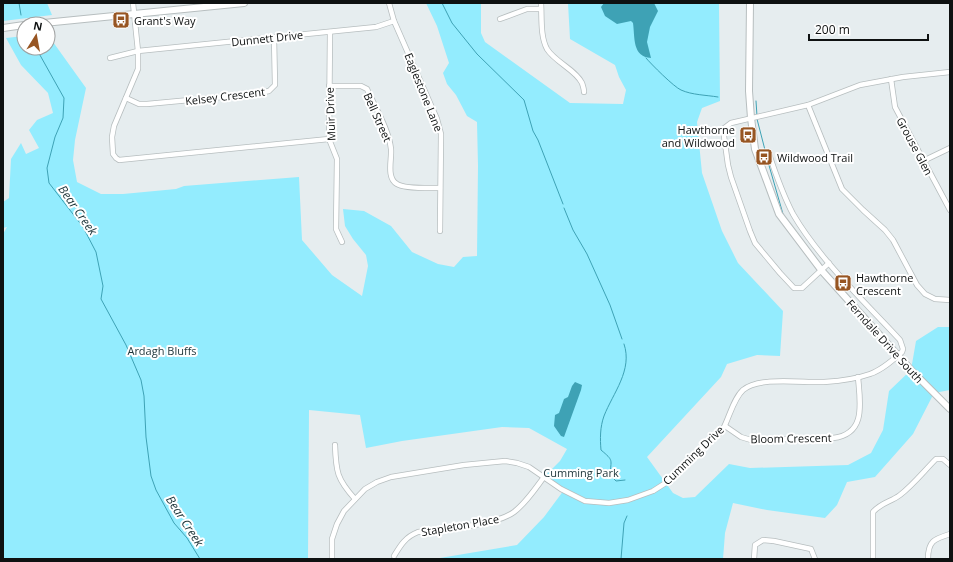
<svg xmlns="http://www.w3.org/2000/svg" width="953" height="562" font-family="'Open Sans',sans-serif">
<rect width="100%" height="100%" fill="#e6edef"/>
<g fill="#93ecfe">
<polygon points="3,3 47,3 52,15 3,21"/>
<polygon points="426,3 481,3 481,33 485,42 570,103 623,104 626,90 619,77 615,65 570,39 568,3 719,3 720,101 702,108 697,122 702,173 722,231 738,263 783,311 780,356 757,355 727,364 721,377 647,457 673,493 683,498 695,497 729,464 750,468 848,465 871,453 883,430 889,391 911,370 916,341 938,327 950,327 950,390 934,393 913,434 875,477 847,482 837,505 825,518 767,510 733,503 725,533 723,559 434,559 517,545 544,517 564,490 544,477 560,461 567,449 529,428 502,427 402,441 366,448 360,415 309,410 308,559 3,559 3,234 7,227 3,228 3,202 9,198 11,159 21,143 26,154 39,148 29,130 37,120 53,113 48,93 21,65 6,38 24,36 24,48 48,48 48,35 86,88 75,140 73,160 77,182 101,194 123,194 176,189 184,186 299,177 302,240 332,275 362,296 368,266 366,255 353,239 345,226 343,209 364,211 391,226 412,252 438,264 454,267 463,257 477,256 478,166 477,122 467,116 456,95 447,84 443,73 449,63 437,26"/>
</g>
<g fill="#3ea2b5">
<path d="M 604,3 L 654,3 L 658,11 L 650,27 L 647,42 L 651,58 C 632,57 635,37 633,23 L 631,21 L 617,24 L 605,16 L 601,7 Z"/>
<polygon points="575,382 582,385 581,390 564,437 561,436 554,426 555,415 559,413 564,399 568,397 572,386"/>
</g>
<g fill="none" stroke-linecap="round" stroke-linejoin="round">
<g stroke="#3ea2b5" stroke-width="1">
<polyline points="19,3 21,15"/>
<polyline points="442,3 452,23 477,54 524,100 533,131 538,140 563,204"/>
<polyline points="36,48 64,98 63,118 55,137 47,168 49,183 83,227 96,252 103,286 101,299 126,345 141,380 144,396 146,437 151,476 156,490 174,523 187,538 200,559"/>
<path d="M 646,58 C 651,64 674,87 681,90 C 692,95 706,95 718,97"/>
<polyline points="756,101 757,116"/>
<polyline points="757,119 765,150"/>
<polyline points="766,155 783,214"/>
<polyline points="564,208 573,230 587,254 610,305 622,339"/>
<path d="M 624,344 C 633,370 613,393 604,416 C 600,427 600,439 601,450 C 614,461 611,459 610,475 L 616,481 L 625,480"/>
<polyline points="621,559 624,523 627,516"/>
</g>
<g stroke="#b7bebf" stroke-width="6">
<g id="street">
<polyline points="133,3 138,51 138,69 114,126 112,137 113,154 116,158 119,160 329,139"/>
<polyline points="389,3 394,21 437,119 441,134 440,231"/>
<path d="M 541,3 C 542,17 540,36 547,49 C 555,62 576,70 582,83 C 583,86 584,90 584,92"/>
<polyline points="500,19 527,9 541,9"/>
<polyline points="330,32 329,139 337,159 336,229 342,242"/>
<polyline points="110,58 138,51 376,27 394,21"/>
<polyline points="891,79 895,107 950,210"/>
<path d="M 329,86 L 361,86 L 367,89 C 375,107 389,130 391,149 C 392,159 386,178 397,184 C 404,189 430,188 440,188"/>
<polyline points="126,98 139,104 147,104 254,94 269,91 275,85 274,37"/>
<polyline points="808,105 842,189 863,210 885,230 893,240 917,285 925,294 935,299 950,300"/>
<polyline points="923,161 950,148"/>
<polyline points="829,263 802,288 794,288 780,273 755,243 750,231 731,177 728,165 723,129 731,123 808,105 860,85 903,77 950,72"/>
<path d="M 725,426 L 741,437 L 751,440 L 833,438 C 867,434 860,402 858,377"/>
<path d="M 335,445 C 336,472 337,479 355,499"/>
<path d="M 394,556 C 400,546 405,537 418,532 C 442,529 495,526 514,512 C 526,503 535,489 544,477"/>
<path d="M 332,559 L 332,539 L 337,524 L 344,511 L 365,489 L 377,482 L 391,477 L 464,465 L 505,461 L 517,463 L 529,467 L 561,489 L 585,501 L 609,503 L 628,500 L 653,491 L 664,484 L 722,431 C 729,419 733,399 743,390 C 759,376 803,383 824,382 C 839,381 856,379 870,374 C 882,370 893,360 902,352 L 903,349 L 900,340 C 865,302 819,259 793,214 C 783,195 776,175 769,154 L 764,152 L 756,152"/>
<polyline points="754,559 755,545 763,540 774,541 811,549 815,559"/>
<path d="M 873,559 L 873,512 C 882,502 891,502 900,495 C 913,485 924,471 936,459 L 943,459 L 950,465"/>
<path d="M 928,559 C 928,541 934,539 950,534"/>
</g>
</g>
<g stroke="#b7bebf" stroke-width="8">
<g id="secondary">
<polyline points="750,3 749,91 751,118 755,149 779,214 822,271 911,370 950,409"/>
<polyline points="34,24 244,3"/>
<polyline points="3,28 24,25"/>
</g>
</g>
<use href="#street" stroke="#fff" stroke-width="4.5"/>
<use href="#secondary" stroke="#fff" stroke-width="6"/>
</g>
<defs>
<g id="bus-square" transform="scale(0.9)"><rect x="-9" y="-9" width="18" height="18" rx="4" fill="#975522" stroke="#fff"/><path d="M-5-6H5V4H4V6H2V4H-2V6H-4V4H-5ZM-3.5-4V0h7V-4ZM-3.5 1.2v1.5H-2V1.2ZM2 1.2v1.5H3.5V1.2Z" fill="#fff"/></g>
</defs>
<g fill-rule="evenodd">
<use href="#bus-square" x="121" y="20"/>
<use href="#bus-square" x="748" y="135"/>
<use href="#bus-square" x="764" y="157"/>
<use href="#bus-square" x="843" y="283"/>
</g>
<g text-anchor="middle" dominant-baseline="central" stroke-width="4" stroke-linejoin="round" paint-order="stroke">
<g font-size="11" fill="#0e1111" stroke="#fff" text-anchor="start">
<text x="134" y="20">Grant's Way</text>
<text x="735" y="129" text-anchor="end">Hawthorne<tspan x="735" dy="13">and Wildwood</tspan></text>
<text x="777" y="157">Wildwood Trail</text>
<text x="856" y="277">Hawthorne<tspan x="856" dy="13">Crescent</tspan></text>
</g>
<g font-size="11" fill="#0e1111" stroke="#fff">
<text transform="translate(267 38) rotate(-6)">Dunnett Drive</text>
<text transform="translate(424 92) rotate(68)">Eaglestone Lane</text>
<text transform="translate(225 96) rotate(-7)">Kelsey Crescent</text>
<text transform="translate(330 114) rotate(-92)">Muir Drive</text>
<text transform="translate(378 117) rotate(66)">Bell Street</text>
<text transform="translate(915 146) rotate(62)">Grouse Glen</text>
<text transform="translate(885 341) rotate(48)">Ferndale Drive South</text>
<text transform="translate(791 438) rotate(-1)">Bloom Crescent</text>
<text transform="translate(693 455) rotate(-44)">Cumming Drive</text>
<text transform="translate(460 525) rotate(-10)">Stapleton Place</text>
</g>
<g font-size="11" fill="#1d3439" stroke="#fff">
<text x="162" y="350">Ardagh Bluffs</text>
<text x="581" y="472">Cumming Park</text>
</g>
<g font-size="12" font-style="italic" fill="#1d3438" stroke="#fff">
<text transform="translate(78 210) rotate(55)">Bear Creek</text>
<text transform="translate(185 521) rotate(57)">Bear Creek</text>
</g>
</g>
<rect width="953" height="562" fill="none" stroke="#0e1111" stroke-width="8"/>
<g transform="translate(36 36) rotate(11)"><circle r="19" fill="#ffffff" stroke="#9fa0a0"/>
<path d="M0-3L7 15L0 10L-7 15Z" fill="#975522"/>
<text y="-6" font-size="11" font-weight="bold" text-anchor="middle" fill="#0e1111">N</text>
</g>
<path d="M809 34v6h119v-6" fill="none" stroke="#0e1111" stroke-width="2"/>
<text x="815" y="34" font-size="12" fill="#0e1111" stroke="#ffffff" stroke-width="3" paint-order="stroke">200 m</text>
</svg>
